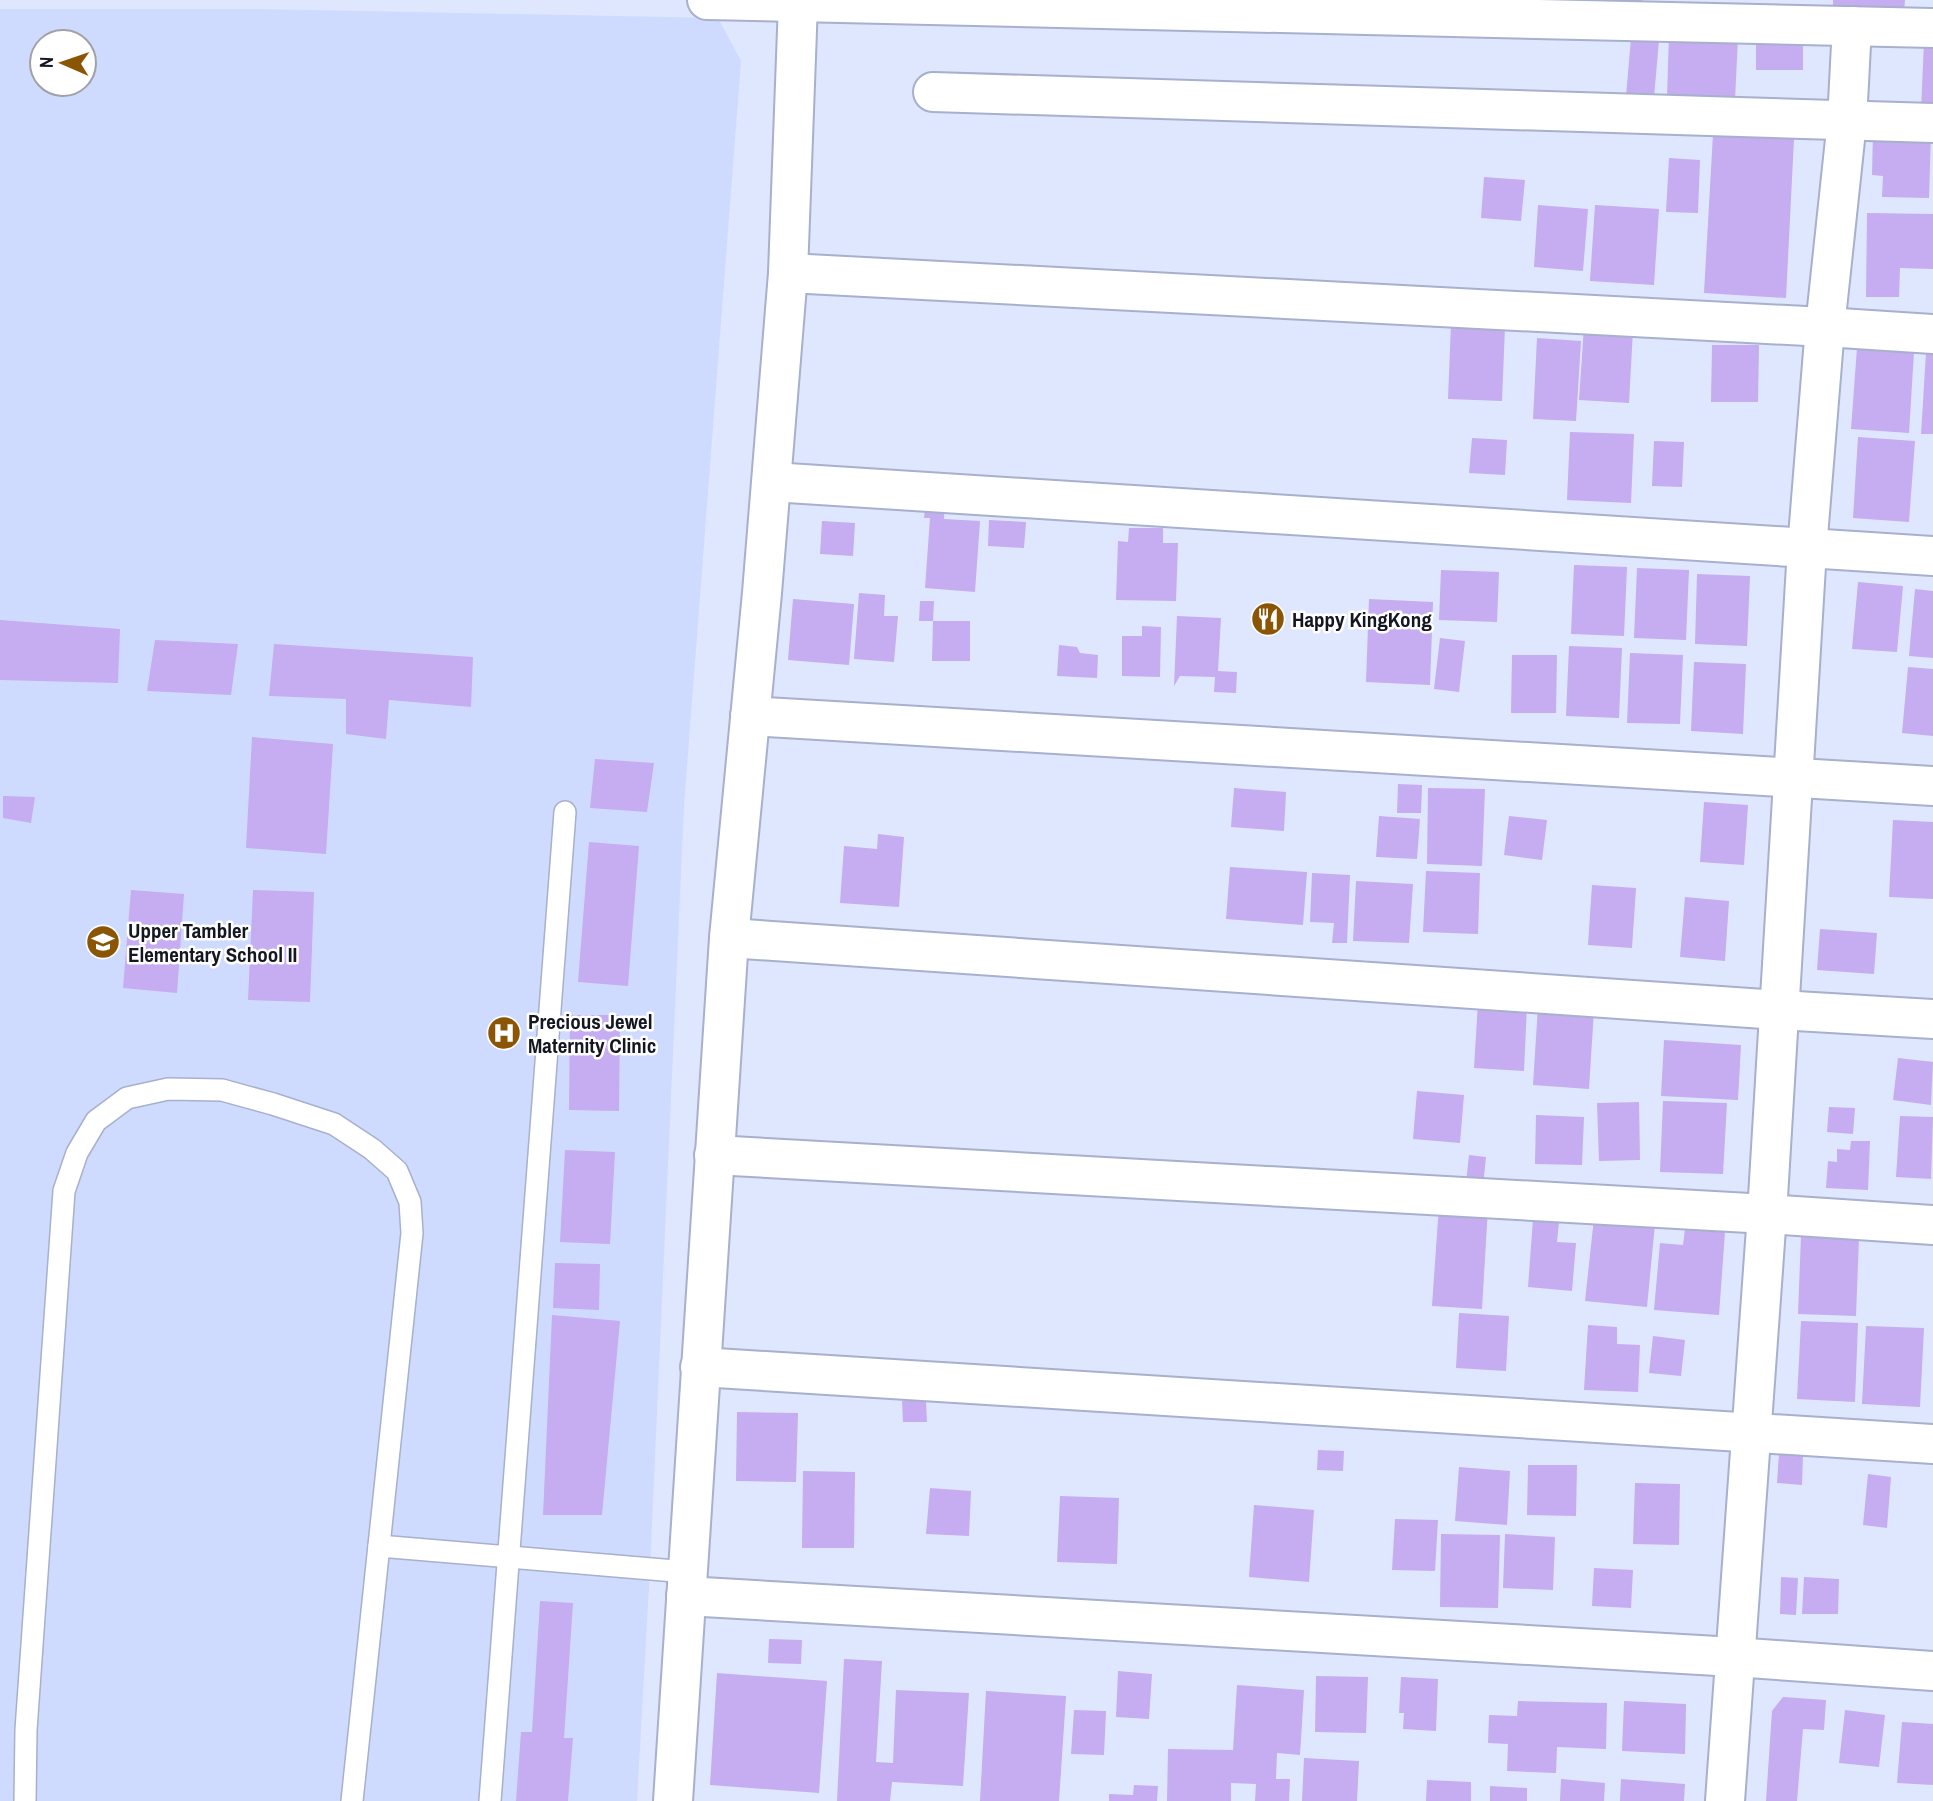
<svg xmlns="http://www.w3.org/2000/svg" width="1933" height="1801" font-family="'Archivo Narrow',sans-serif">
<rect width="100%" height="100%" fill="#dfe7fe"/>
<path fill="#cfdbfe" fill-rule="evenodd" d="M 0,9 L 262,9 L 718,18 L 741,61 L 684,806 L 650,1569 L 637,1801 L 0,1801 ZM 42,42 L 84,42 L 84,84 L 42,84 Z"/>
<g fill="#c6acf0">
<polygon points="1589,0 1642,0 1641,8 1588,5"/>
<polygon points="1833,0 1905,0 1904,12 1833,10"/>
<polygon points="1669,34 1738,37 1735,100 1667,97"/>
<polygon points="1631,38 1659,40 1654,98 1626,96"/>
<rect x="1756" y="39" width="47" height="31"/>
<polygon points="1924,41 1933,42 1933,112 1921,111"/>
<polygon points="1873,132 1931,134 1929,198 1882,197 1883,176 1872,175"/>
<polygon points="1713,134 1794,139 1786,298 1704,293"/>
<polygon points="1669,158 1700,160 1698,213 1666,212"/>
<polygon points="1484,177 1525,180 1521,221 1481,218"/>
<polygon points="1538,205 1588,209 1583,271 1534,267"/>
<polygon points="1595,205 1659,209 1654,285 1590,281"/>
<polygon points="1867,213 1933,214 1933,269 1900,268 1899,297 1866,297"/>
<polygon points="1451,324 1505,327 1502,401 1448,399"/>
<polygon points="1584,327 1633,330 1629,403 1579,400"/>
<polygon points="1537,338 1581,341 1576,421 1533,419"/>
<polygon points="1712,345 1759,345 1758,402 1711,402"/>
<polygon points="1857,348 1914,352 1909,433 1851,429"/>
<polygon points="1926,353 1933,353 1933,434 1921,434"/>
<polygon points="1570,432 1634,434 1631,503 1567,500"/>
<polygon points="1858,437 1915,441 1909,522 1853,518"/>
<polygon points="1472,438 1507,440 1505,475 1469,473"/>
<polygon points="1654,441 1684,442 1682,487 1652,486"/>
<polygon points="926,498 945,499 944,519 980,521 975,592 925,588 930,518 924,518"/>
<polygon points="989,520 1026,522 1024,548 988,546"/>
<polygon points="822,521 855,523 853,556 820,554"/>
<polygon points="1129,528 1163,528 1163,543 1178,543 1176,601 1116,600 1118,541 1128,542"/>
<polygon points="1574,565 1627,567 1624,636 1571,634"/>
<polygon points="1637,568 1689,570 1686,640 1634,638"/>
<polygon points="1441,570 1499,572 1497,622 1439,620"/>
<polygon points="1697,574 1750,576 1747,646 1695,644"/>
<polygon points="1858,582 1903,586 1897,652 1852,649"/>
<polygon points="1915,589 1933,591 1933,658 1909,656"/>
<polygon points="859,593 885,595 884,616 898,616 894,662 854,659"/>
<polygon points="793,599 854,604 849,665 788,660"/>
<polygon points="1369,599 1433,602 1430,685 1366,682"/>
<polygon points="920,601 934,601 933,621 919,621"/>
<polygon points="1177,616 1221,618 1218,671 1237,672 1236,693 1214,692 1215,677 1180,676 1174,686"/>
<polygon points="0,620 120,629 118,683 0,680"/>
<polygon points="933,621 970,621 970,661 932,661"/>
<polygon points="1142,626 1161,627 1160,677 1122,676 1122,636 1142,636"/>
<polygon points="1440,638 1465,641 1459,692 1434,689"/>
<polygon points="155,640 238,644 231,695 147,691"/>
<polygon points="274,644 473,657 471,707 389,700 386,739 346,734 346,699 269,696"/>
<polygon points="1059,645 1077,647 1080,653 1098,655 1097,678 1057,676"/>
<polygon points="1569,646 1622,648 1619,718 1566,716"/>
<polygon points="1630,653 1683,655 1680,724 1627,723"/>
<polygon points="1512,655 1557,655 1556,713 1511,713"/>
<polygon points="1694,662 1746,664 1743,734 1691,731"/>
<polygon points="1908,667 1933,669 1933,736 1902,733"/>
<polygon points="252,737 333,744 326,854 246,848"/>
<polygon points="595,759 654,763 647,812 590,808"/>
<polygon points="1398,784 1422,785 1421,813 1397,813"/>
<polygon points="1234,788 1286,792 1284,831 1231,827"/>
<polygon points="1428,788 1485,789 1482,866 1427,864"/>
<polygon points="3,796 35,797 31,823 3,818"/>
<polygon points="1704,802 1748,805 1744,865 1700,862"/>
<polygon points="1379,816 1420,819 1417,859 1376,857"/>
<polygon points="1509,816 1547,820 1542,860 1504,855"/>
<polygon points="1893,820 1933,822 1933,899 1889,897"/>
<polygon points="878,834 904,837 899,907 840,903 844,846 877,849"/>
<polygon points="589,842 639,846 628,986 578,982"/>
<polygon points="1230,867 1307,872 1303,925 1226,919"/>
<polygon points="1426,871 1480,873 1478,934 1423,932"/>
<polygon points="1312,873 1350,875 1347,943 1332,943 1334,923 1310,922"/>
<polygon points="1356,881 1413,884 1409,943 1353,941"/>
<polygon points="1592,885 1636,888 1632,948 1588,945"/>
<polygon points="131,890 184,894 177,993 123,988"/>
<polygon points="253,890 314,892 310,1002 248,1000"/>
<polygon points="1685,897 1729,901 1725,961 1680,957"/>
<polygon points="1820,929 1877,933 1874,974 1817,970"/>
<polygon points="1478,1002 1527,1005 1524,1071 1474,1068"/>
<polygon points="1538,1006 1594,1010 1589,1089 1533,1085"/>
<polygon points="570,1015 620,1015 619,1111 569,1110"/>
<polygon points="1664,1040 1741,1045 1738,1100 1661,1096"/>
<polygon points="1898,1058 1933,1062 1931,1105 1893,1100"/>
<polygon points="1417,1091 1464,1095 1460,1143 1413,1139"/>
<polygon points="1663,1101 1727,1103 1723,1174 1660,1172"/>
<polygon points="1639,1102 1640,1160 1599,1161 1597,1103"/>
<polygon points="1829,1107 1855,1108 1853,1134 1827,1132"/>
<polygon points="1536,1115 1584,1117 1582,1165 1535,1164"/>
<polygon points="1900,1116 1933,1117 1931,1179 1896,1177"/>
<polygon points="1851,1141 1870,1141 1868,1190 1826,1188 1828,1161 1837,1162 1837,1149 1850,1150"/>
<polygon points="565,1150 615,1152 610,1244 560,1242"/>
<polygon points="1469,1155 1486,1157 1483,1186 1466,1183"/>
<polygon points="1439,1205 1488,1208 1482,1309 1432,1306"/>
<polygon points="1594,1218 1655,1224 1647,1307 1585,1301"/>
<polygon points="1533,1219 1559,1222 1557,1242 1576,1243 1572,1291 1528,1287"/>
<polygon points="1685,1229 1725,1232 1719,1315 1654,1310 1660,1243 1683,1245"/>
<polygon points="1801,1236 1859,1238 1856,1316 1798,1314"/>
<polygon points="555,1263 600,1264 599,1310 553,1308"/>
<polygon points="1459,1313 1509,1316 1506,1371 1456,1368"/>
<polygon points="552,1315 620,1321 602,1515 543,1515"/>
<polygon points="1801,1321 1858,1323 1855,1402 1797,1399"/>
<polygon points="1588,1325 1617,1327 1617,1344 1640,1345 1638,1392 1584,1390"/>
<polygon points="1866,1326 1924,1328 1920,1407 1862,1404"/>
<polygon points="1653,1336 1685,1340 1681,1376 1649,1373"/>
<polygon points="902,1401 926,1401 927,1422 903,1422"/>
<polygon points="737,1412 798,1413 796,1482 736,1481"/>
<polygon points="1318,1450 1344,1451 1343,1471 1317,1470"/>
<polygon points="1779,1453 1803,1454 1802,1485 1777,1483"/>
<polygon points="1528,1465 1577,1465 1576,1516 1527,1515"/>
<polygon points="1459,1467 1510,1471 1507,1525 1455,1521"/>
<polygon points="803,1471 855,1472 854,1548 802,1548"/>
<polygon points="1868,1474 1891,1477 1887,1528 1863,1525"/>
<polygon points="1635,1483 1680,1484 1679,1545 1633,1544"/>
<polygon points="930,1488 971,1491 969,1536 926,1534"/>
<polygon points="1060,1496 1119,1498 1117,1564 1057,1562"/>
<polygon points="1254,1505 1314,1510 1309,1582 1249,1577"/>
<polygon points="1395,1519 1438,1520 1435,1571 1392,1570"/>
<polygon points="1441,1534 1500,1535 1498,1608 1440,1607"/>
<polygon points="1505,1534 1555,1537 1553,1590 1503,1588"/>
<polygon points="1594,1568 1633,1570 1631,1608 1592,1606"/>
<polygon points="1781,1577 1798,1578 1796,1615 1780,1614"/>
<polygon points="1804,1577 1839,1579 1838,1614 1802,1614"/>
<polygon points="540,1601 573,1603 564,1738 573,1738 568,1801 516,1801 521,1732 532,1732"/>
<polygon points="769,1639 802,1640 801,1664 768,1663"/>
<polygon points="844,1659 882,1661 876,1762 893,1763 896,1690 969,1693 963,1786 892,1782 890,1801 837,1801"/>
<polygon points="1118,1671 1152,1674 1149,1719 1116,1717"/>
<polygon points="717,1673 827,1681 819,1793 710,1785"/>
<polygon points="1316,1676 1368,1677 1366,1733 1315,1732"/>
<polygon points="1401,1677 1438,1679 1436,1731 1403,1729 1404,1713 1399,1713"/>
<polygon points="1237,1685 1304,1690 1300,1755 1277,1753 1276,1779 1290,1779 1289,1801 1255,1801 1256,1784 1231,1783 1231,1801 1167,1801 1168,1749 1233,1750"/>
<polygon points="986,1691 1066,1696 1059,1801 980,1801"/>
<polygon points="1783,1697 1826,1700 1824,1730 1803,1729 1797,1801 1766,1801 1772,1711"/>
<polygon points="1518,1701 1607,1703 1606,1749 1557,1747 1556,1773 1507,1771 1508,1744 1488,1743 1489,1715 1517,1716"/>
<polygon points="1624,1701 1686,1704 1685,1754 1622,1751"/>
<polygon points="1074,1710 1106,1711 1104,1755 1071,1754"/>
<polygon points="1845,1710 1885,1715 1879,1767 1839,1763"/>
<polygon points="1902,1722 1933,1724 1933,1785 1897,1783"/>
<polygon points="1304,1758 1359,1761 1357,1801 1302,1801"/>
<polygon points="1561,1779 1605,1783 1604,1801 1560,1801"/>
<polygon points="1621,1779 1685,1784 1684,1801 1620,1801"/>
<polygon points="1427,1780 1471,1782 1471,1801 1426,1801"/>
<polygon points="1134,1785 1158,1786 1157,1801 1109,1801 1109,1794 1133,1795"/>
<polygon points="1490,1786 1527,1788 1527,1801 1490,1801"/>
</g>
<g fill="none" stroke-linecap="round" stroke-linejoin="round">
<g stroke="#a7b0cc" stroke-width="24">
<g id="lane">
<polyline points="379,1546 687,1572"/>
<polyline points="25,1801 26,1730 64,1191 77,1153 96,1121 127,1098 168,1089 222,1090 273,1104 334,1124 372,1149 397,1171 410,1202 412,1233 352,1801"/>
<polyline points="490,1801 565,812"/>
</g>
</g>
<g stroke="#a7b0cc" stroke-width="42">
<g id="street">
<polyline points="707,0 1933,28"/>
<polyline points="933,92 1933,123"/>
<polyline points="788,273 1825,327 1933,334"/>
<polyline points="772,482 1933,556"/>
<polyline points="750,716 1933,786"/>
<polyline points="729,938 1779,1010 1933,1019"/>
<polyline points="714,1155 1767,1214 1933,1225"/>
<polyline points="700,1367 1933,1444"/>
<polyline points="686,1596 1734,1657 1933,1671"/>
<polyline points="673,1801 729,938 762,593 788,273 798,3"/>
<polyline points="1725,1801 1767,1214 1807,549 1825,327 1847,121 1852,26"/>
</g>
</g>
<use href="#lane" stroke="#fff" stroke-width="21"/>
<use href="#street" stroke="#fff" stroke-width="38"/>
</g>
<defs>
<g id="restaurant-disc" transform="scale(1.75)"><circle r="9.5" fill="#8b5506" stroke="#fff"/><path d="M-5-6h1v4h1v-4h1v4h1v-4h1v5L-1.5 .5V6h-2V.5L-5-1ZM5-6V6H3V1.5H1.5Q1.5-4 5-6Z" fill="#fff"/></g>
<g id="school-disc" transform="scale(1.75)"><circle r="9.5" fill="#8b5506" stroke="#fff"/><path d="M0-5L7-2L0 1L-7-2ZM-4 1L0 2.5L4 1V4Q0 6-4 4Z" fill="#fff"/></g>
<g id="hospital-disc" transform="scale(1.75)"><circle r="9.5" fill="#8b5506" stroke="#fff"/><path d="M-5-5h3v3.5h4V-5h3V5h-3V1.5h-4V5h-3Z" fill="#fff"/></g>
</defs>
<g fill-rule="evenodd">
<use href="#restaurant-disc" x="1268" y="619"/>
<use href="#school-disc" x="103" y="942"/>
<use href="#hospital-disc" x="504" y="1033"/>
</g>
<g text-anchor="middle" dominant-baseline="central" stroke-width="5" stroke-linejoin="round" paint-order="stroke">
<g font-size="21" font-weight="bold" fill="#141721" stroke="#fff" text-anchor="start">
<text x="1292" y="619">Happy KingKong</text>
<text x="128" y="930">Upper Tambler<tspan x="128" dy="24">Elementary School II</tspan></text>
<text x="528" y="1021">Precious Jewel<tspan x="528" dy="24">Maternity Clinic</tspan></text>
</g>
</g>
<g transform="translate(63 63) rotate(272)"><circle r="33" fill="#ffffff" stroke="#a1a2a6" stroke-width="2"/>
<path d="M0-5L12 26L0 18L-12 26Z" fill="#8b5506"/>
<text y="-10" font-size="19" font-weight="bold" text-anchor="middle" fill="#141721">N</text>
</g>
</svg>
